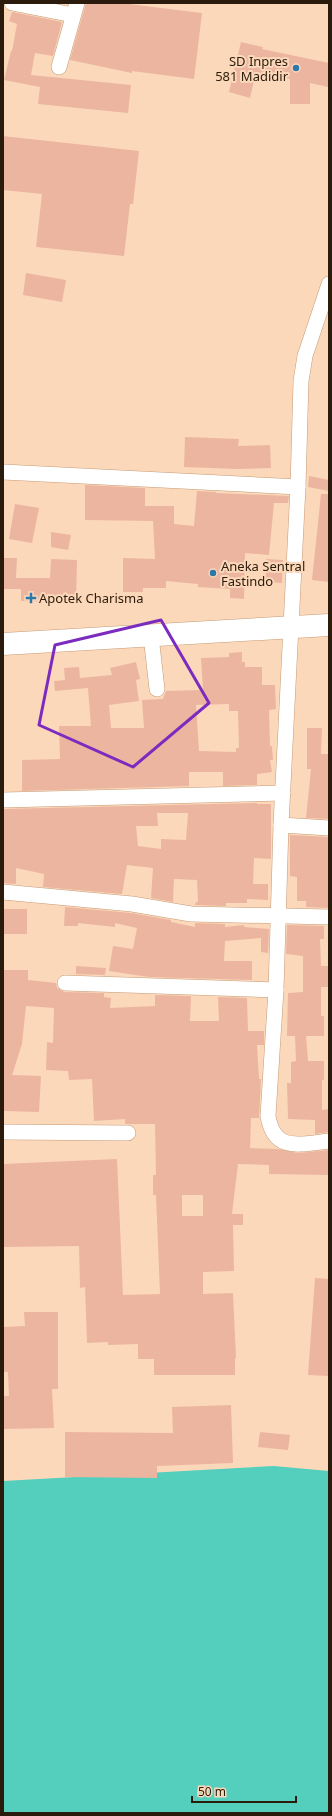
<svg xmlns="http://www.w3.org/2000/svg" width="332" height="1816" font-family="'Noto Sans',sans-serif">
<rect width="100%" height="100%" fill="#fcd8ba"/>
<polygon fill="#54cfbe" points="274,1466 329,1471 329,1813 3,1813 3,1481"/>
<g fill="#ecb59f" fill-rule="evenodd">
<polygon points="86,3 121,3 202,13 194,79 132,71 132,73 70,60"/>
<polygon points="12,12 62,22 53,56 35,53 31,75 131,85 128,113 38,104 40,87 4,80 11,51 12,51 17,24 9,21"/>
<polygon points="241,42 263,47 262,49 329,63 328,87 310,83 310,104 290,104 290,79 256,72 250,98 229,92"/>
<polygon points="3,136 139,151 133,204 130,204 124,256 36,247 42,194 3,190"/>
<polygon points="26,273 66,280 62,302 23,295"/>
<polygon points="185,437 239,439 238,446 270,445 271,468 238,469 184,467"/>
<polygon points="309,476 329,480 329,491 308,487"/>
<polygon points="85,485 145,488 145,506 174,506 174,524 194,526 197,491 216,492 216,493 289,496 288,503 274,503 269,555 245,553 244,599 230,598 230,589 198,587 198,584 166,581 166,588 143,588 143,592 123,592 123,558 155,559 153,521 85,520"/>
<polygon points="321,494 329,494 329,582 312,580"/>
<polygon points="15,504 39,508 32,543 9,539"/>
<polygon points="51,532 71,535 68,550 51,547"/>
<polygon points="3,558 17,558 16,578 50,578 51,559 77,560 76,602 21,601 21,589 3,589"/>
<polygon points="266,559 283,560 282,583 265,582"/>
<path d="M 242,652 L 242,662 L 245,662 L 245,667 L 262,667 L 262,685 L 275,685 L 276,709 L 269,710 L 270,746 L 272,746 L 273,760 L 270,760 L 272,772 L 257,774 L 257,785 L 223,786 L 223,772 L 189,772 L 189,786 L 22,791 L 22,760 L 60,759 L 59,726 L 91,726 L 88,688 L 55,691 L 54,681 L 65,680 L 64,668 L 79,667 L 80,678 L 112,675 L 110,668 L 136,662 L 140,679 L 136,680 L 139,701 L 109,705 L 111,728 L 144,728 L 142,700 L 163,699 L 166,691 L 203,690 L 201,658 L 229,657 L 229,653 ZM 229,704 L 229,711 L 238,711 L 239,748 L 236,748 L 236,752 L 199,751 L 196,705 Z"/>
<polygon points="307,728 322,728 321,754 329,754 329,819 306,818 311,769 307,769"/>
<path d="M 257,803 L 257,804 L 271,804 L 271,859 L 254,858 L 253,884 L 268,884 L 268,900 L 247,899 L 247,903 L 226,903 L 226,906 L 195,905 L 196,902 L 198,902 L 197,880 L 174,879 L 173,902 L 151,898 L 153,868 L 127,865 L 122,894 L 43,887 L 44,874 L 16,868 L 16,884 L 3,883 L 3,809 ZM 157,813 L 188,813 L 186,840 L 161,839 L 161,849 L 138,846 L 136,826 L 158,826 Z"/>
<polygon points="290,835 329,837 328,908 306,907 306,901 297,901 297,877 290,876"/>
<polygon points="65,907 131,913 171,920 171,922 195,927 195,923 225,924 225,927 244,925 244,927 269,929 268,953 261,952 261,938 225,941 224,961 252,961 252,980 149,977 109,971 113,946 133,949 137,928 115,923 115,927 78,923 78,926 64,926"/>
<rect x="4" y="909" width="23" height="25"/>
<polygon points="287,925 324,926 324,939 320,939 321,966 329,966 329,987 321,987 321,1016 324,1016 324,1036 306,1036 308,1061 324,1061 324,1080 322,1080 322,1110 329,1109 329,1132 315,1134 315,1120 288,1119 287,1083 291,1083 291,1062 296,1061 295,1036 287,1036 288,993 303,992 303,956 286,954"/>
<polygon points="76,966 106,968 105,975 76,974"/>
<path d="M 3,970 L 28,970 L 28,980 L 56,983 L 57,988 L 64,992 L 104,993 L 104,997 L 111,998 L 110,1008 L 155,1006 L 155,995 L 191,996 L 190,1021 L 219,1021 L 218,997 L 247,998 L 248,1031 L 264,1031 L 264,1045 L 257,1045 L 259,1079 L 261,1079 L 259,1118 L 251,1118 L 250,1148 L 278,1149 L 298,1153 L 329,1150 L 329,1175 L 269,1174 L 269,1165 L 238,1164 L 232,1214 L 243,1214 L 243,1225 L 233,1225 L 234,1271 L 203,1272 L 203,1294 L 233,1293 L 236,1358 L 235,1358 L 235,1375 L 154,1375 L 154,1359 L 138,1359 L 138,1344 L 108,1345 L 108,1342 L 87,1343 L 85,1287 L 80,1288 L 79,1246 L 3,1247 L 3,1164 L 117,1159 L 123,1295 L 160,1294 L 156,1195 L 153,1195 L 153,1175 L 156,1175 L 155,1124 L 125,1124 L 125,1119 L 94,1121 L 92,1079 L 69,1080 L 68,1071 L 46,1070 L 47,1042 L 53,1043 L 54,1008 L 26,1006 L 22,1044 L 12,1075 L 41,1076 L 39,1112 L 3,1111 ZM 182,1195 L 203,1195 L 203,1216 L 182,1216 Z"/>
<polygon points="315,1278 329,1279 329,1376 308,1375"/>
<polygon points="24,1312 58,1312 58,1389 52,1389 54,1428 3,1429 3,1396 9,1396 8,1372 3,1372 3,1327 25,1326"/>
<polygon points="231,1405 233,1463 157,1466 157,1478 65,1477 65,1432 173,1433 172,1407"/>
<polygon points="260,1432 290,1435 288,1450 258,1447"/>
</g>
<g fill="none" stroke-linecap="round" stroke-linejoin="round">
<g stroke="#c59b76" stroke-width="16">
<g id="street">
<polyline points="12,3 73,15"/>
<polyline points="59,67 77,3"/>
<path d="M 329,284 L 305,356 L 301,381 L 298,487 L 281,825 L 276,990 L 268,1116 C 274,1153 300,1144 329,1141"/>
<polyline points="3,472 298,487"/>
<polyline points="151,636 157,689"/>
<polyline points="3,800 283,793"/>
<polyline points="281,825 329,828"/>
<polyline points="3,892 132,904 191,914 329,917"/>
<polyline points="65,983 276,990"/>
<polyline points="3,1132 128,1133"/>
</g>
</g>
<g stroke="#c59b76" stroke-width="23">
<polyline id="highway" points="3,644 329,625"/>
</g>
<use href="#street" stroke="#fff" stroke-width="15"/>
<use href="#highway" stroke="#fff" stroke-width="22"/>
</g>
<path fill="none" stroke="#7b2cbf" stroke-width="3" stroke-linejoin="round" d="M 161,620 L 209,703 L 133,767 L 39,725 L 55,645 Z"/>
<g fill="#2d78ab" stroke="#fcd8ba" stroke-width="1.5">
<circle cx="296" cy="68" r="4"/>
<circle cx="213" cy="573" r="4"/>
<path d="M29 592h4v4h4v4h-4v4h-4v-4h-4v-4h4z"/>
</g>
<g text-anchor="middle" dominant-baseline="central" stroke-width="4" stroke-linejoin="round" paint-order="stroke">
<g font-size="13" fill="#2b1b0c" stroke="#fcd8ba" text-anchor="start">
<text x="288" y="61" text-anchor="end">SD Inpres<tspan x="288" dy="15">581 Madidir</tspan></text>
<text x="221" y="566">Aneka Sentral<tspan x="221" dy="15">Fastindo</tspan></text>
<text x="39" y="598">Apotek Charisma</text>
</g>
</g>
<rect width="332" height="1816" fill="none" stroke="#2b1b0c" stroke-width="8"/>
<path d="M192 1796v6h104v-6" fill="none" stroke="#2b1b0c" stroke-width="2"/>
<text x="198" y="1796" font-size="12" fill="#2b1b0c" stroke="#fcd8ba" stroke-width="3" paint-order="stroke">50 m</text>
</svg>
